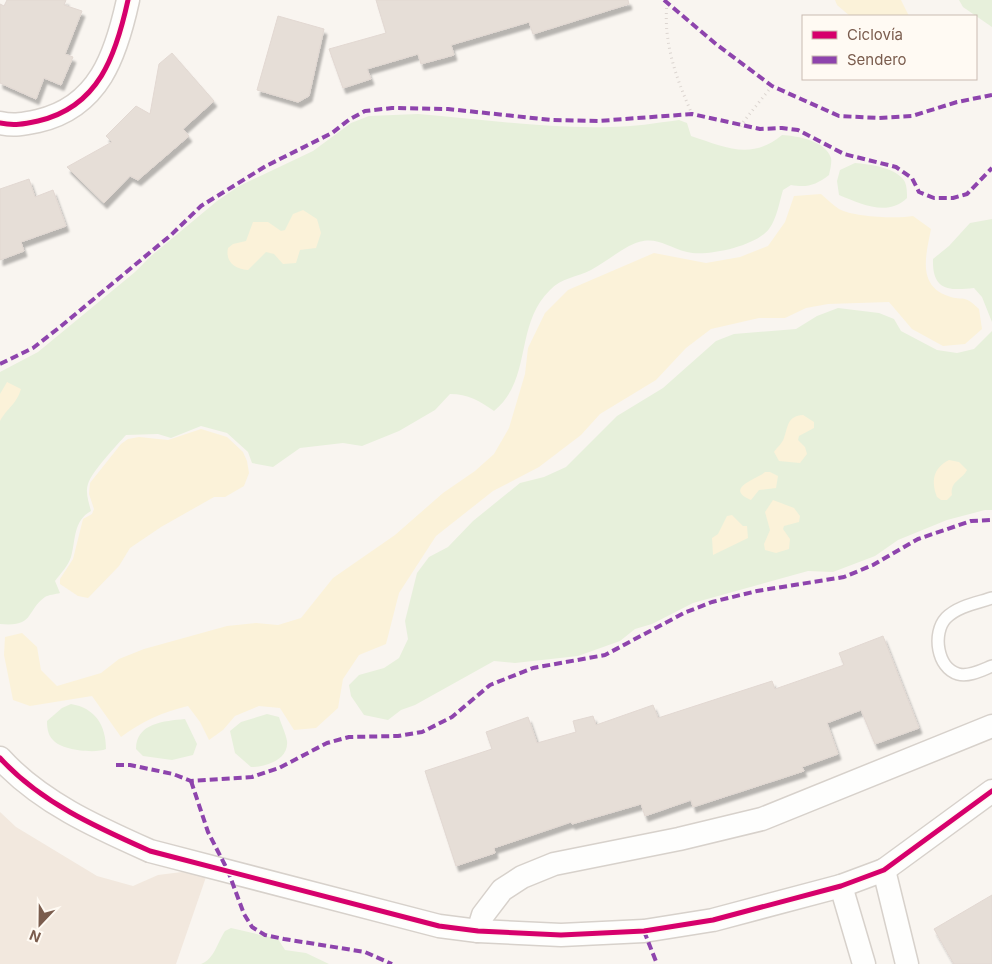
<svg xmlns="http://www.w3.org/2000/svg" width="992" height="964" font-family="Inter,sans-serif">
<defs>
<filter id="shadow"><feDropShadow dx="3" dy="5.5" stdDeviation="1" flood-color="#0004"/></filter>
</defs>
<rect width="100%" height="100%" fill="#f9f5f0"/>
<polygon fill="#f2e8de" points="0,812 16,827 97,876 133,886 158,875 182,872 206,877 176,964 0,964"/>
<g fill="#e7f0db">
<polygon points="959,0 992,0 992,27 963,7"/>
<path d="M 418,114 C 482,119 546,129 610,127 C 633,127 656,123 679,120 L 687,123 L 691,136 C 725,147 751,161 782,135 C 798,136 826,141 831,158 C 832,163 830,170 829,175 C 816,185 807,188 791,185 L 783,190 C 779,203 777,218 769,229 C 756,246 707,257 687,252 C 664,246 654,233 629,246 C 616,253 604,263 591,270 C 577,277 561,278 550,290 C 514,325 533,379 494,411 C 480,401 468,394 450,394 L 435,410 L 399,431 L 362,446 L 343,443 L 300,448 L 273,467 L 252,463 L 248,452 L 227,433 L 201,426 L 171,438 L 158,434 L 126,435 C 117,445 92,471 88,484 C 85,492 89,503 91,511 C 73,521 76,539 71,557 C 68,566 61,573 55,581 L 60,593 C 56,594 48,595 45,597 C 25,612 35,627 0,624 L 0,372 L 38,352 L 135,272 L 151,256 L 217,201 L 239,186 L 313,151 L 351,123 L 369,116 Z"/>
<path d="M 855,163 C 869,164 898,168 905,182 C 907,187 907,193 907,198 C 888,217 861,204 839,195 L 837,181 L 840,170 Z"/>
<path d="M 992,219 L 992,322 L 982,297 L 974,288 C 948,291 932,290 933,259 L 949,246 L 970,223 Z"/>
<polygon points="838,308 879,313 894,319 901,331 937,350 957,353 974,349 992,331 992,510 985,510 947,520 898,540 875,556 833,572 808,571 693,603 652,624 635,629 620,641 578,656 515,663 494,661 415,705 401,710 388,720 364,715 351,696 349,685 359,675 384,668 399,658 408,639 405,621 417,573 429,557 448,547 473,521 520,483 544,477 566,467 617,416 663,388 716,341 734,334 796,329 817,316"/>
<path d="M 71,704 C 95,708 106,725 106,749 C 95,754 61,750 53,740 C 48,735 47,728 47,721 L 62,708 Z"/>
<path d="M 267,714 L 279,717 C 281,724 286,734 287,741 C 289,760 265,767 251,767 L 235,753 L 230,731 L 241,722 Z"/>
<path d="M 185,719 L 197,744 L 193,755 L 172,760 L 143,756 L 136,749 C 136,723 164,721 185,719 Z"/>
<path d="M 231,928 L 278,939 L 285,950 L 306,953 L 329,964 L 201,964 C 214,960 218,941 225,931 Z"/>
</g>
<g fill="#fbf2d9">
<polygon points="835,0 901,0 909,16 850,16 837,5"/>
<path d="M 821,194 C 827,199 833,205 839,209 C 853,217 897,219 913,216 L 931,229 C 926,255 917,285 948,296 C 965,302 962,293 979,309 L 982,329 L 965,344 L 943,346 L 912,329 L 889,302 L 828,304 L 806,308 L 785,318 L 759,318 L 711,329 L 686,348 L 656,380 L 600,414 L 581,435 L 539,467 L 493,491 L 436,536 L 399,593 L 386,644 L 359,655 L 343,679 L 338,708 L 316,728 L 294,730 L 280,708 L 259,706 L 235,716 L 223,730 L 209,740 L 200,722 L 188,706 C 162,712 143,721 121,737 L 92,696 L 30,706 L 13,700 L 4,655 L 5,637 L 22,633 L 37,647 L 41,670 L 57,686 L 101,673 L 119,659 L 144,649 L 227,626 L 256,623 L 278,625 L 301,618 L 333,578 L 395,535 L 443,493 L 475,471 L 494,454 L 509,428 L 525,374 L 528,348 L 545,313 L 568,290 L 654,253 L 706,263 L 740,257 L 768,246 L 785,222 L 794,196 Z"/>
<path d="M 303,210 L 317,219 L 321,233 L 316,248 L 300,250 L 296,263 L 283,264 L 274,254 L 266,252 L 248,270 C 235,269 225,262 228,248 L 233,244 L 246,241 L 253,222 L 268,222 L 281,231 L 285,230 L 293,214 Z"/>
<path d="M 7,382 L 21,389 C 16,405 8,407 0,421 L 0,394 Z"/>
<path d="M 803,415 L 814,422 L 814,428 L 799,436 L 798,440 L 805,447 L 807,454 L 800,463 L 779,461 L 774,452 C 777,447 782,444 784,438 C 788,427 787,416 803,415 Z"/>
<polygon points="201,429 227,437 243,452 247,461 249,473 244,486 225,497 214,497 161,527 130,548 119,566 88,598 78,596 60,584 60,579 73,559 83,519 92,514 94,509 89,494 90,483 121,444 128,439 139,437 168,440"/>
<path d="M 949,460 L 959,462 L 967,470 C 961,481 950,481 952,495 L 947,500 L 941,500 L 937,497 C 931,481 933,468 949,460 Z"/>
<path d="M 765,472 L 770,472 L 778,476 L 776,488 L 759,490 L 751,500 C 722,488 760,478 765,472 Z"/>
<polygon points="773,500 794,508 800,516 799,522 784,526 783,529 790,539 789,549 776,553 765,550 764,544 770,530 765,512"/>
<polygon points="732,515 743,526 747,526 748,538 713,555 712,538 718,534 727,516"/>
</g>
<g fill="#e6ded7" stroke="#e2d8d2" filter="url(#shadow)">
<polygon points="7,0 66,0 64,5 82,11 65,54 73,57 61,85 44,78 36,99 0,83 0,4 4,6"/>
<polygon points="376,0 628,0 629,4 533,34 529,22 451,45 454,55 421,64 418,54 367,69 371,79 343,88 329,49 386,33"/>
<polygon points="278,16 324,29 309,96 298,102 257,90"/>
<polygon points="172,53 214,101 183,129 189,136 138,180 130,176 104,203 67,167 112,142 106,136 136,106 150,114 159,64"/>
<polygon points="29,179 35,197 53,190 66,226 21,242 24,251 0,260 0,189"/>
<polygon points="883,636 919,728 875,744 861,710 827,723 838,754 802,767 804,771 693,807 691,800 645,816 641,804 572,824 571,822 494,848 495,853 456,866 425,771 492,749 486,732 528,717 537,743 576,732 573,721 593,716 596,725 653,705 658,718 772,681 775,689 844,665 839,653"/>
<polygon points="992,895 992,964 954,964 934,929"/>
</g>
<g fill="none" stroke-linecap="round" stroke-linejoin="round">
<g stroke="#d7d1cb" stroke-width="14">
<path id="service" d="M 992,598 C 977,603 958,606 946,618 C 932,633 937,668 958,674 C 969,677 982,670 992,666"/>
</g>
<g stroke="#d7d1cb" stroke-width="25">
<g id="minor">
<path d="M 0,123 C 14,126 24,124 38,121 C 99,107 116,55 128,0"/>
<path d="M 0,758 C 40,802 96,827 150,851 L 439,926 L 478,931 L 561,935 L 644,931 L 713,920 L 841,886 L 884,870 L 992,791"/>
<polyline points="884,870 907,964"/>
<polyline points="841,886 864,964"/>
<polyline points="478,931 483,915 502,890 522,877 554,864 679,839 762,819 992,726"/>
</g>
</g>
<g stroke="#dcd5d0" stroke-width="3" stroke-dasharray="1 4" stroke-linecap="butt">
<path d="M 667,3 C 663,42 676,78 692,114"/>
<polyline points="740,126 772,86"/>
</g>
<use href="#service" stroke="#fefefd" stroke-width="11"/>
<use href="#minor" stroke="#fefefd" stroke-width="22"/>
<g stroke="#8e44ad" stroke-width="4" stroke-dasharray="8 4" stroke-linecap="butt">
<polyline points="664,0 716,44 772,86 839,116 879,118 912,116 957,102 992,95"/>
<polyline points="0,364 33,348 60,327 171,235 201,206 266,166 332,133 350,119 365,111 392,108 448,109 552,120 598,121 692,114 760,129 782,128 798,130 844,154 896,167 912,178 919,192 934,198 953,198 967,194 992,168"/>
<polyline points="116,765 130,765 173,774 191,781 252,777 279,768 327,743 349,737 398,736 422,732 452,717 490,685 533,668 605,655 684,613 712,602 757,591 844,577 873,565 918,539 971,521 992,520"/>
<polyline points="191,781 208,832 228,871 244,914 252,927 265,935 284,939 365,952 392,964"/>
<polyline points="644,931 657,964"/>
</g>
<g stroke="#fffaf3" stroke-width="8">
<g id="cycleway">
<path d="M 0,123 C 14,126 24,124 38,121 C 99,107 116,55 128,0"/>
<path d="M 0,758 C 40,802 96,827 150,851 L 439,926 L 478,931 L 561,935 L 644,931 L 713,920 L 841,886 L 884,870 L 992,791"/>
</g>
</g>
<use href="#cycleway" stroke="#d6006c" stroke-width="5"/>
</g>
<rect x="802" y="15" width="175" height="65" fill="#fffaf3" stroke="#cabbb1"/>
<rect x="812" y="31" width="25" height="8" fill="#d6006c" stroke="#cabbb1"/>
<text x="847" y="40" font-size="15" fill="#7a5c4d">Ciclovía</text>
<rect x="812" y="56" width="25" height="8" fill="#8e44ad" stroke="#cabbb1"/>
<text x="847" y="65" font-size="15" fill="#7a5c4d">Sendero</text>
<g transform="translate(40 924) rotate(202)" stroke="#fffaf3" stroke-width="4" paint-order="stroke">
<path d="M0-4L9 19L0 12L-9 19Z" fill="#7a5c4d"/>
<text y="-8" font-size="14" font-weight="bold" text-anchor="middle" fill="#7a5c4d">N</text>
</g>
</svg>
